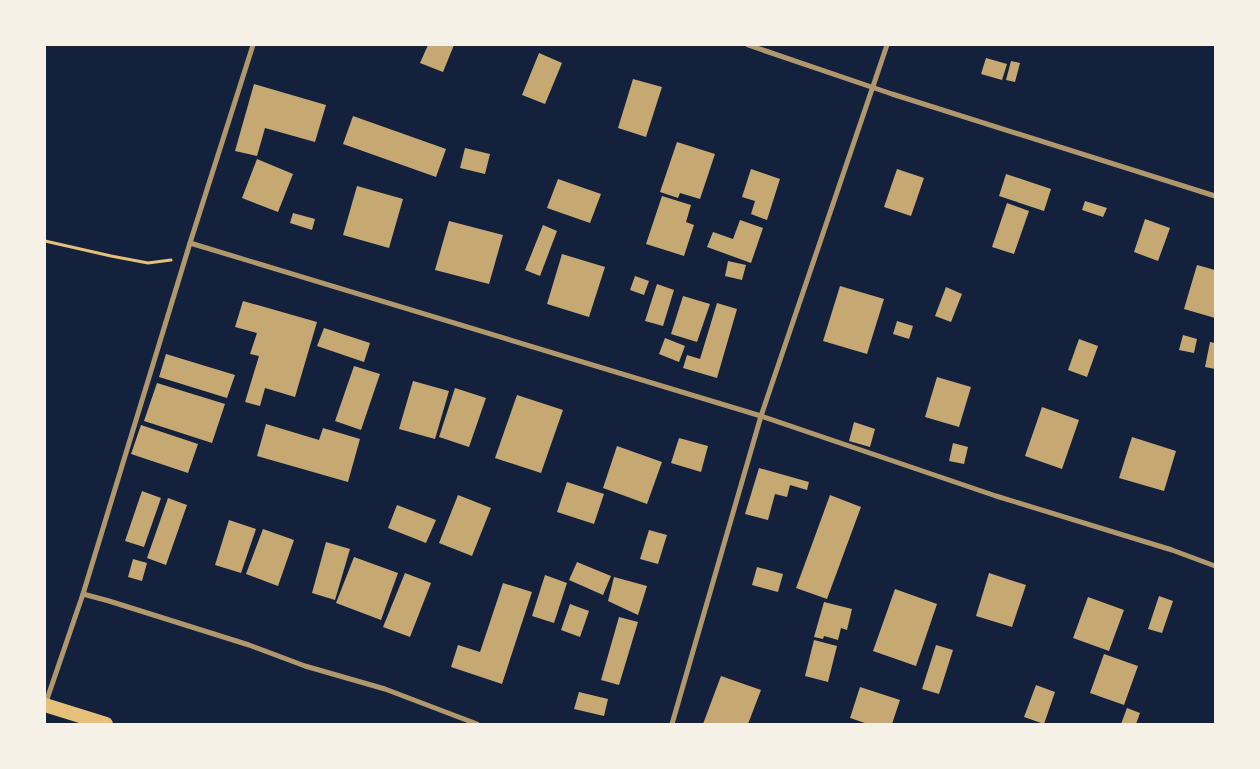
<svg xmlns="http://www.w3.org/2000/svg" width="1260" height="769" font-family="Lato,sans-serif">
<rect width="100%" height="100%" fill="#14213d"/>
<g fill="#c6a872">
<polygon points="428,45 454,45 443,72 420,63"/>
<polygon points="539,53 562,63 545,104 522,95"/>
<polygon points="986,58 1007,64 1002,80 981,74"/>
<polygon points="1011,61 1020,63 1015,82 1006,80"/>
<polygon points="633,79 662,87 646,137 618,128"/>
<polygon points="254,84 326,105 315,142 265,128 257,156 235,151"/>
<polygon points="353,116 446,149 436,177 343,144"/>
<polygon points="677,142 715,154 700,199 680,193 678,198 660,192"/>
<polygon points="465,148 490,154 485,174 460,168"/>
<polygon points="257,159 293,174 278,212 242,198"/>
<polygon points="751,169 780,179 767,220 751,214 755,201 742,197"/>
<polygon points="897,169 924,178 911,216 884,207"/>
<polygon points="1006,174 1051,189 1044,211 999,196"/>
<polygon points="558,179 601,194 590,223 547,208"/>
<polygon points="357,186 403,199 389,248 343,235"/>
<polygon points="662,196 691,205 686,222 694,225 684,256 646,244"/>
<polygon points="1085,201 1107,208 1103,217 1082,210"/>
<polygon points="1007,203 1029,211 1014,254 992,247"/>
<polygon points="293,213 315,219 312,230 290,223"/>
<polygon points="1145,219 1170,228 1158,261 1134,252"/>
<polygon points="740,220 763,228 751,263 707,247 713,232 733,239"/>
<polygon points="449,221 503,235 489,284 435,270"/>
<polygon points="543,225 557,231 540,276 525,270"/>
<polygon points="562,254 605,267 589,317 547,304"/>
<polygon points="728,261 746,265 742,280 725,276"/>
<polygon points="1197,265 1215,270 1215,318 1184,309"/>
<polygon points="635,276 649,281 644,295 630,290"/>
<polygon points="657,284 674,290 663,326 645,321"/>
<polygon points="840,286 884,299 867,354 823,341"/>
<polygon points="946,287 962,294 951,322 935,316"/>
<polygon points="683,296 710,304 697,342 671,334"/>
<polygon points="243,301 317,322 295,397 265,388 260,406 245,402 259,356 250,354 257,333 235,327"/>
<polygon points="717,303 737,309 717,378 683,368 687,355 700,359"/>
<polygon points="897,321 913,326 909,339 893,334"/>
<polygon points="324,328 370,343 364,362 317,346"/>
<polygon points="1183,335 1197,339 1194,353 1179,350"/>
<polygon points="665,338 685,346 679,362 659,354"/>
<polygon points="1079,339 1098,346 1087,377 1068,370"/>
<polygon points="1210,342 1215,343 1215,369 1205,367"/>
<polygon points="166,354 235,375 227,398 159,377"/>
<polygon points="354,366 380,374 361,430 335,421"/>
<polygon points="937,377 971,387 959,427 925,417"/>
<polygon points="413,381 449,391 435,439 399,429"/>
<polygon points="157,383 225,404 212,443 144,421"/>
<polygon points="455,388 486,398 469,447 439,437"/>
<polygon points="517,395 563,410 541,473 495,458"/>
<polygon points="1042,407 1079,420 1062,469 1025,456"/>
<polygon points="854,422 875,429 870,447 849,441"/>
<polygon points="266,424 319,440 323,428 360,439 348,482 257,456"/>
<polygon points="141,425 198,444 188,473 131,454"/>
<polygon points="1132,437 1176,451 1164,491 1119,478"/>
<polygon points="679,438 708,446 701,472 671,463"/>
<polygon points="953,443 968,447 964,464 949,461"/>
<polygon points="617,446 662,462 647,504 603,488"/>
<polygon points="759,468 809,482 807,490 790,485 787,497 775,494 768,520 745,514"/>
<polygon points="567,482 604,494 594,524 557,512"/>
<polygon points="142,491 161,498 144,547 125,541"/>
<polygon points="458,495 491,508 472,556 439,543"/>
<polygon points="830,495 861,507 827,599 796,588"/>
<polygon points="168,498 187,505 166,565 147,558"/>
<polygon points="397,505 436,520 426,543 388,528"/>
<polygon points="229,520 256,529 241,573 215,565"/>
<polygon points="263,529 294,540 278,586 246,574"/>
<polygon points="649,530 667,535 658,564 640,559"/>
<polygon points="326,542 350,549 335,600 312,593"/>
<polygon points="354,557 398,573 381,620 336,603"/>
<polygon points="133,559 147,563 142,581 128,577"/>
<polygon points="577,562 611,576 603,595 569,580"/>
<polygon points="757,567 783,574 778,592 752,585"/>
<polygon points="405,573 431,583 410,637 383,627"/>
<polygon points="989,573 1026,585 1012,627 976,616"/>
<polygon points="545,575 567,583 554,623 532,616"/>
<polygon points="614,577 647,586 638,615 608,601"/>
<polygon points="503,583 532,592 502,684 451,667 458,645 480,652"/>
<polygon points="895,589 937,604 916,666 873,651"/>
<polygon points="1159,596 1173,601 1162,633 1148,629"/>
<polygon points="1088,597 1124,610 1109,651 1073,638"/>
<polygon points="824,602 852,609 847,630 841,628 838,640 824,636 823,639 814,637"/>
<polygon points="570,604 589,611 580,637 561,630"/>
<polygon points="619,617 638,622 619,685 601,680"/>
<polygon points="814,640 837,646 828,682 805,676"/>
<polygon points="936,645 953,650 939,694 922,689"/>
<polygon points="1104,654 1138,666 1124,705 1090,693"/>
<polygon points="721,676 761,690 748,724 703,724"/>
<polygon points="1036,685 1055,692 1044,724 1024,717"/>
<polygon points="860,687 900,700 892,724 868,724 850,718"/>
<polygon points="579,692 608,699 604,716 574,709"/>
<polygon points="1127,708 1140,713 1136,724 1121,724"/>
</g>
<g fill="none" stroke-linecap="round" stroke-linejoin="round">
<polyline stroke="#e5c07b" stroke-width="3" points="45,241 111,256 148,263 171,260"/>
<g stroke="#b1986c" stroke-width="5">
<polyline points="748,45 892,94 1215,196"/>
<polyline points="190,243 761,416 996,496 1172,550 1215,566"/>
<polyline points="83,594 190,243 253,45"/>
<polyline points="45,705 83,594 109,601 249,645 305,666 385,689 477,724"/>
<polyline points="672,724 761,416 887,45"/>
</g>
<polyline stroke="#e5c07b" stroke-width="14" points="45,705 106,724"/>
</g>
<rect width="1260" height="769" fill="none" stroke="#f6f1e7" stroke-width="92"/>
</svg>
